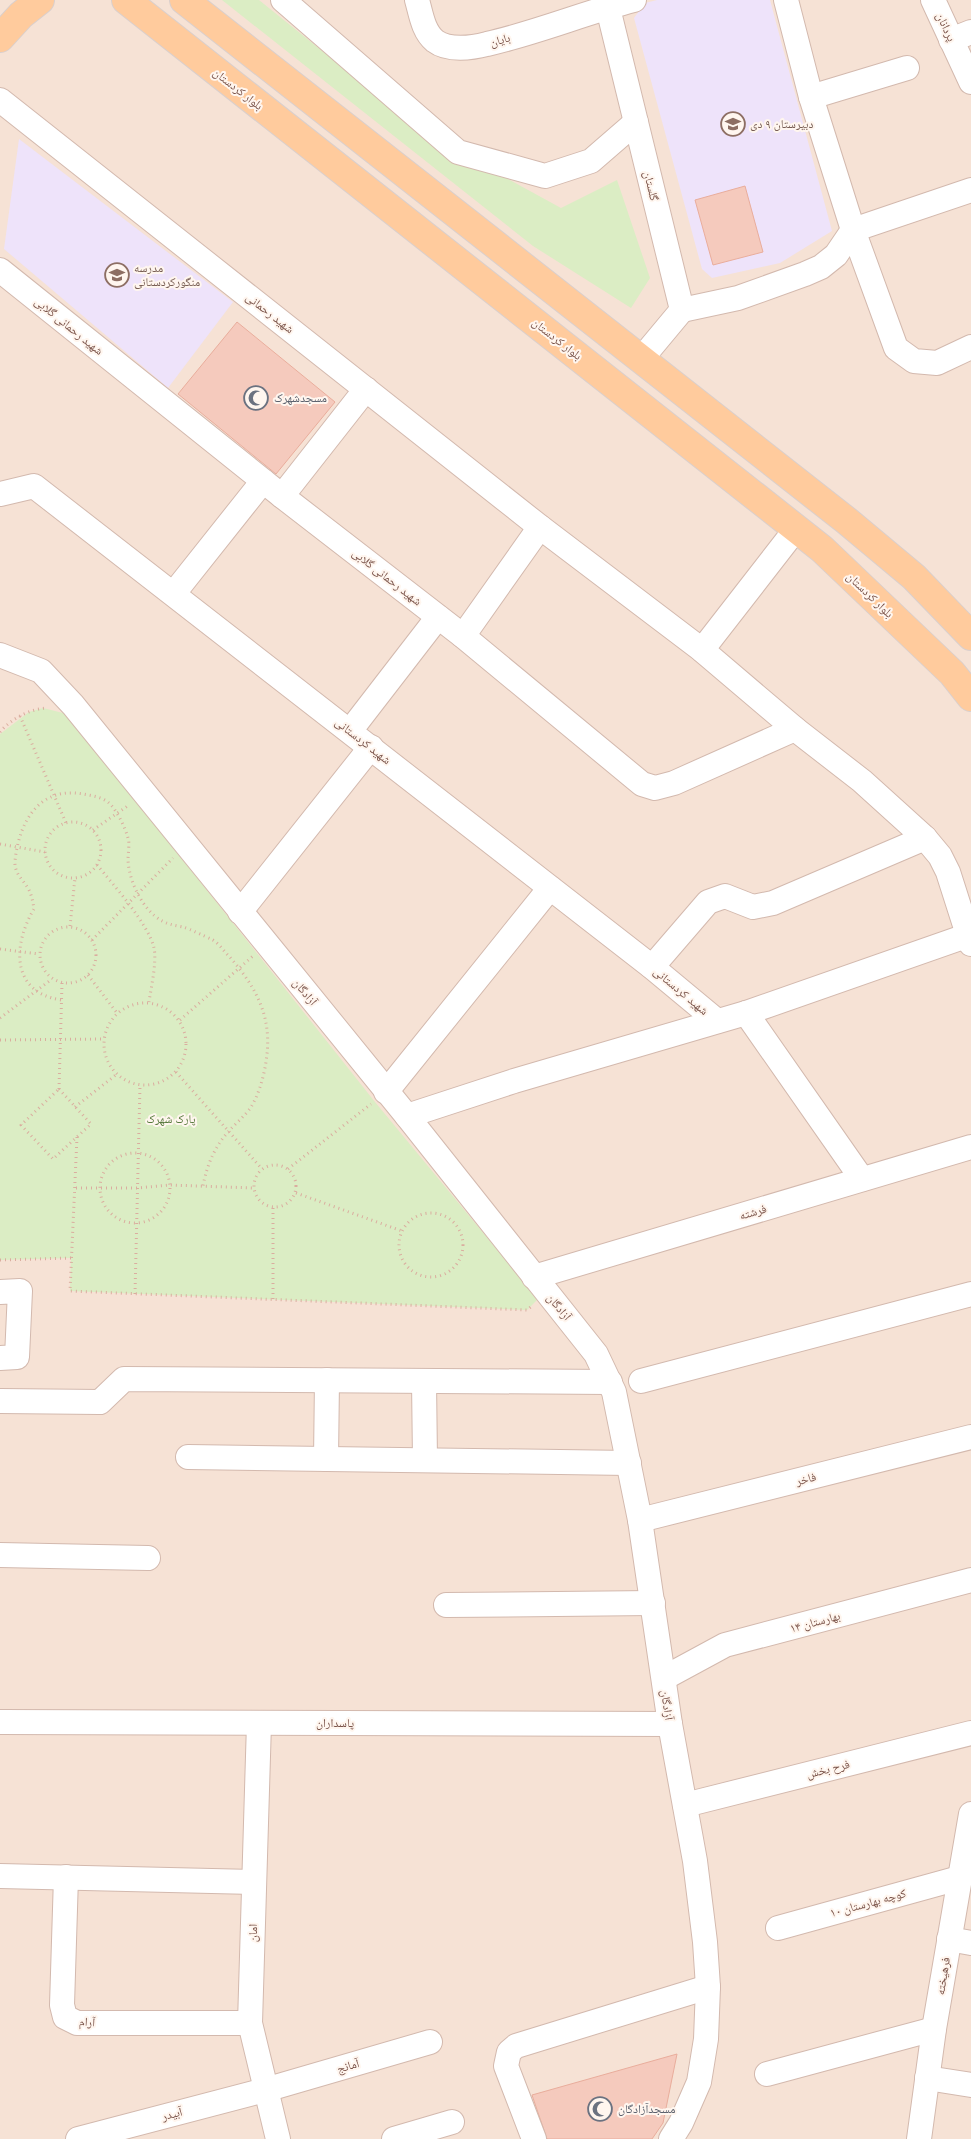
<svg xmlns="http://www.w3.org/2000/svg" width="971" height="2139" font-family="Figtree,'Noto Naskh Arabic',sans-serif">
<rect width="100%" height="100%" fill="#fef1e7"/>
<rect fill="#f6e2d5" x="0" y="0" width="971" height="2139"/>
<g fill="#eee3fa">
<polygon points="657,0 770,0 832,231 780,263 712,278 702,269 634,18 645,3"/>
<polygon points="19,139 233,302 168,388 4,249"/>
</g>
<g fill="#dbedc4">
<polygon points="222,0 259,0 424,133 561,208 617,180 650,278 631,308 533,246"/>
<polygon points="43,708 67,714 375,1102 538,1299 527,1310 70,1291 71,1258 0,1260 0,734 29,712"/>
</g>
<g fill="#f5cabd" stroke="#e9ad9c">
<polygon points="745,186 763,252 713,265 695,200"/>
<polygon points="237,322 335,402 276,474 178,394"/>
<polygon points="677,2054 663,2123 652,2139 547,2139 532,2095"/>
</g>
<g fill="none" stroke-linecap="round" stroke-linejoin="round">
<g stroke="#d3b9ae" stroke-width="26">
<g id="minor">
<polyline points="283,0 458,152 545,176 591,161 636,122"/>
<path d="M 417,0 C 421,14 423,31 435,41 C 448,51 472,48 487,44 C 536,33 584,13 634,0"/>
<polyline points="606,0 682,310 642,358"/>
<polyline points="786,0 811,97 853,230 896,348 914,361 937,363 971,347"/>
<polyline points="933,0 971,82"/>
<polyline points="951,40 971,32"/>
<polyline points="811,97 907,68"/>
<polyline points="0,100 540,527 702,650 795,729 862,781 925,838 940,856 948,872 971,944"/>
<polyline points="0,270 282,496 463,636 642,784 655,788 674,783 795,729"/>
<polyline points="682,310 738,298 805,274 821,267 836,255 853,230 971,190"/>
<polyline points="0,494 34,486 652,967 717,1021"/>
<polyline points="282,496 366,389"/>
<polyline points="174,593 263,481"/>
<polyline points="463,636 540,527"/>
<polyline points="702,650 796,529"/>
<polyline points="0,655 41,671 73,705 407,1116 596,1354 614,1392 640,1520 670,1724 695,1861 705,1942 708,1987 706,2039 699,2082 681,2123 671,2139"/>
<polyline points="350,731 438,617"/>
<polyline points="240,912 371,747"/>
<polyline points="652,967 708,902 725,896 753,907 773,903 925,838"/>
<polyline points="746,1013 862,1179"/>
<polyline points="386,1092 550,888"/>
<polyline points="407,1116 514,1081 746,1013 969,935"/>
<polyline points="534,1277 971,1147"/>
<polyline points="0,1292 20,1291 17,1357 0,1358"/>
<polyline points="424,1381 425,1460"/>
<polyline points="641,1381 971,1294"/>
<polyline points="0,1401 100,1402 124,1379 610,1382"/>
<polyline points="188,1457 629,1463"/>
<polyline points="326,1459 327,1380"/>
<polyline points="640,1520 971,1437"/>
<polyline points="0,1555 148,1558"/>
<polyline points="446,1605 653,1603"/>
<polyline points="664,1678 725,1645 971,1580"/>
<polyline points="0,1722 670,1724"/>
<polyline points="259,1723 250,2023 278,2139"/>
<polyline points="685,1805 971,1733"/>
<polyline points="0,1876 254,1882"/>
<polyline points="66,1877 62,2005 65,2017 77,2023 250,2023"/>
<polyline points="778,1928 959,1878"/>
<polyline points="949,1939 971,1943"/>
<polyline points="767,2074 934,2029"/>
<polyline points="927,2078 971,2085"/>
<polyline points="78,2139 265,2090 430,2042"/>
<polyline points="394,2139 452,2122"/>
<polyline points="534,2139 506,2066 509,2052 516,2046 708,1987"/>
<polyline points="919,2139 934,2029 971,1814"/>
</g>
</g>
<g stroke="#dacfcc" stroke-width="30">
<g id="major">
<polyline points="126,0 822,549 952,673 971,697"/>
<polyline points="184,0 847,521 914,577 971,636"/>
<polyline points="0,38 21,15 40,0"/>
</g>
</g>
<g stroke="#daad9f" stroke-width="3" stroke-dasharray="1 4" stroke-linecap="butt">
<polyline points="20,716 66,823"/>
<path d="M 0,732 C 11,719 29,709 47,708"/>
<circle cx="73" cy="850" r="28"/>
<polyline points="93,830 129,805"/>
<polyline points="0,844 45,852"/>
<path d="M 97,865 C 113,884 149,925 154,948 C 157,962 151,988 149,1002"/>
<polyline points="70,926 75,878"/>
<circle cx="68" cy="955" r="28"/>
<polyline points="92,940 173,858"/>
<polyline points="0,949 39,954"/>
<polyline points="88,975 117,1013"/>
<path d="M 61,1000 C 10,992 13,944 34,909 C 33,903 32,896 29,890 C 24,880 14,874 15,861 C 19,822 39,786 83,794 C 93,796 104,797 111,805 C 118,813 125,827 128,838 C 130,844 128,853 128,860 C 129,880 140,904 156,917 C 165,924 173,925 183,927 C 190,929 204,936 211,939 C 216,941 221,947 225,952 C 245,973 264,1000 267,1030 C 270,1052 263,1088 251,1107 C 245,1116 235,1124 228,1132 C 214,1148 207,1165 203,1186"/>
<circle cx="145" cy="1044" r="41"/>
<polyline points="0,1018 52,979"/>
<polyline points="180,1020 253,956"/>
<polyline points="0,1040 104,1039"/>
<polyline points="176,1072 262,1169"/>
<polygon points="59,1089 91,1124 53,1159 21,1125"/>
<polyline points="59,1089 62,983"/>
<polyline points="75,1107 117,1074"/>
<polyline points="77,1137 70,1291 527,1310 533,1305"/>
<circle cx="135" cy="1188" r="35"/>
<circle cx="275" cy="1186" r="21"/>
<polyline points="288,1169 371,1104"/>
<polyline points="76,1188 137,1188 170,1185 254,1188"/>
<polyline points="296,1193 402,1231"/>
<polyline points="273,1208 273,1300"/>
<circle cx="431" cy="1245" r="32"/>
<polyline points="0,1260 72,1258"/>
<polyline points="135,1294 140,1085"/>
</g>
<use href="#minor" stroke="#fff" stroke-width="24"/>
<use href="#major" stroke="#ffcb9d" stroke-width="28"/>
</g>
<defs>
<g id="school-ring" transform="scale(1.25)"><circle r="9.5" fill="#fff6ef" stroke="#8d6e63" stroke-width="1.5"/><path d="M0-5L7-2L0 1L-7-2ZM-4 1L0 2.5L4 1V4Q0 6-4 4Z" fill="#8d6e63"/></g>
<g id="mosque-ring" transform="scale(1.25)"><circle r="9.5" fill="#fff6ef" stroke="#6b7280" stroke-width="1.5"/><path d="M3.5-4.9A6 6 0 1 0 3.5 4.9A5 5 0 1 1 3.5-4.9Z" fill="#6b7280"/></g>
</defs>
<g fill-rule="evenodd">
<use href="#school-ring" x="733" y="124"/>
<use href="#school-ring" x="117" y="275"/>
<use href="#mosque-ring" x="256" y="398"/>
<use href="#mosque-ring" x="600" y="2109"/>
</g>
<g text-anchor="middle" dominant-baseline="central" stroke-width="4" stroke-linejoin="round" paint-order="stroke">
<g font-size="12" fill="#7a5349" stroke="#fff6ef">
<text transform="translate(946 27) rotate(65)">پردانان</text>
<text transform="translate(500 40) rotate(-16)">بایان</text>
<text transform="translate(238 89) rotate(38)">بلوار کردستان</text>
<text transform="translate(651 186) rotate(76)">گلستان</text>
<text transform="translate(270 313) rotate(38)">شهید رحمانی</text>
<text transform="translate(69 326) rotate(39)">شهید رحمانی گلابی</text>
<text transform="translate(557 339) rotate(38)">بلوار کردستان</text>
<text transform="translate(387 577) rotate(38)">شهید رحمانی گلابی</text>
<text transform="translate(870 595) rotate(44)">بلوار کردستان</text>
<text transform="translate(363 741) rotate(38)">شهید کردستانی</text>
<text transform="translate(681 991) rotate(40)">شهید کردستانی</text>
<text transform="translate(305 992) rotate(51)">آزادگان</text>
<text transform="translate(753 1212) rotate(-16)">فرشته</text>
<text transform="translate(559 1307) rotate(51)">آزادگان</text>
<text transform="translate(806 1479) rotate(-14)">فاخر</text>
<text transform="translate(815 1622) rotate(-15)">بهارستان ۱۴</text>
<text transform="translate(667 1705) rotate(82)">آزادگان</text>
<text x="335" y="1723">پاسداران</text>
<text transform="translate(828 1769) rotate(-14)">فرح بخش</text>
<text transform="translate(868 1903) rotate(-15)">کوچه بهارستان ۱۰</text>
<text transform="translate(253 1933) rotate(-89)">امان</text>
<text transform="translate(943 1976) rotate(-81)">فرهیخته</text>
<text transform="translate(87 2022) rotate(4)">آرام</text>
<text transform="translate(348 2066) rotate(-16)">آمانج</text>
<text transform="translate(172 2114) rotate(-15)">آبیدر</text>
</g>
<g font-size="12" fill="#785e54" stroke="#fff6ef" text-anchor="start">
<text x="750" y="124">دبیرستان ۹ دی</text>
<text x="134" y="268">مدرسه<tspan x="134" dy="14">منگورکردستانی</tspan></text>
</g>
<g font-size="12" fill="#5b616d" stroke="#fff6ef" text-anchor="start">
<text x="274" y="398">مسجدشهرک</text>
<text x="618" y="2109">مسجدآزادگان</text>
</g>
<g font-size="12" fill="#587a3d" stroke="#fff6ef">
<text x="171" y="1119">پارک شهرک</text>
</g>
</g>
</svg>
